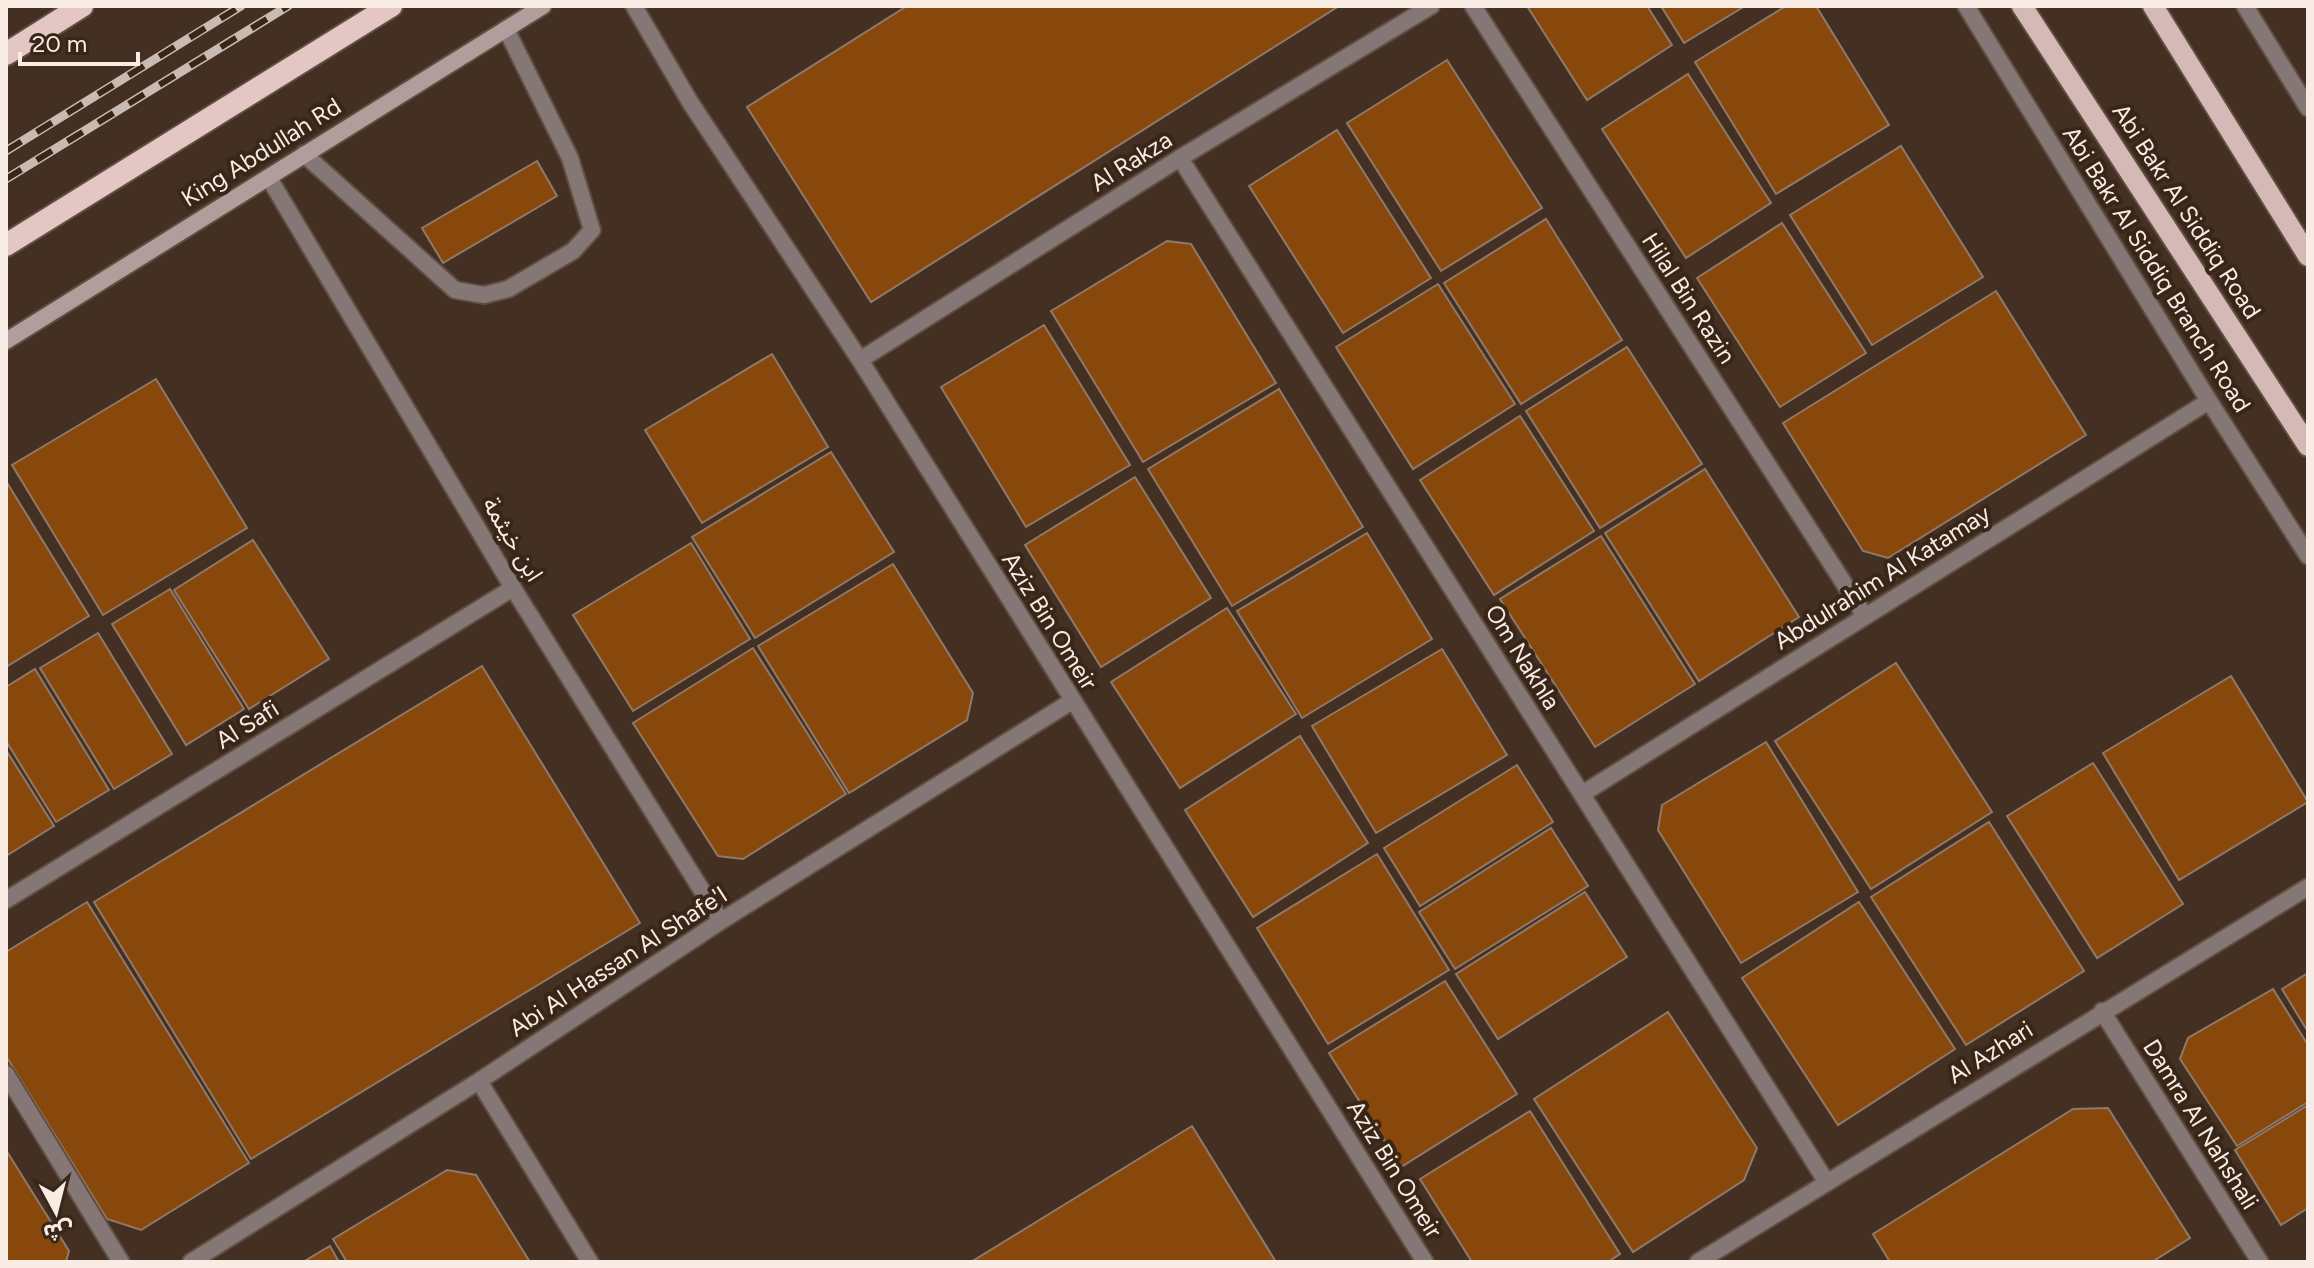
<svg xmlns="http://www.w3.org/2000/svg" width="2314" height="1268" font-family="Figtree,'Noto Sans Arabic',sans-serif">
<rect width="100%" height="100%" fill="#433022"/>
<g fill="#88480b" stroke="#8f796a" stroke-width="2">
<polygon points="907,6 1339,6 871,302 747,107"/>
<polygon points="1527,6 1647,6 1672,45 1587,100"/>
<polygon points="1661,6 1745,6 1684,43"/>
<polygon points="1786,6 1816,6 1889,125 1776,194 1695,62"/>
<polygon points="1447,60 1542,208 1441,271 1347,123"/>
<polygon points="1688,74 1771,203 1686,258 1602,129"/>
<polygon points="1337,130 1431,278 1343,333 1249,186"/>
<polygon points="1901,146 1983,277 1872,345 1790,215"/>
<polygon points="537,161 557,196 443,263 422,228"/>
<polygon points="1546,219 1622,340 1521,404 1444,283"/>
<polygon points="1782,223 1866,353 1780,407 1697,278"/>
<polygon points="1167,241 1191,244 1276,383 1143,462 1051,311"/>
<polygon points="1438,284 1515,404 1413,469 1336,347"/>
<polygon points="1996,291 2086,435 1888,558 1863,551 1783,423"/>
<polygon points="1044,325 1130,465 1026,527 941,387"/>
<polygon points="1627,347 1702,464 1600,528 1526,411"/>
<polygon points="772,354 828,447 702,523 645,430"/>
<polygon points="156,379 247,528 103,615 12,465"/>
<polygon points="1279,389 1363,527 1232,606 1148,469"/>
<polygon points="1520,416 1594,531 1494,595 1420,480"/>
<polygon points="831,452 894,552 755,638 692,537"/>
<polygon points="1705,469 1799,617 1699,681 1605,533"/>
<polygon points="1135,477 1211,598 1101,667 1025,545"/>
<polygon points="6,481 89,616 6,667"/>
<polygon points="1367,533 1432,639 1302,718 1237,611"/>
<polygon points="1601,536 1695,684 1595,747 1500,599"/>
<polygon points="253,540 329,659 249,709 174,590"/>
<polygon points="691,543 750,639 633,711 573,615"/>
<polygon points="893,564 973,693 967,720 849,793 758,646"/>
<polygon points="170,589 244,709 186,745 112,624"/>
<polygon points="1227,608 1296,714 1180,788 1111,682"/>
<polygon points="98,633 172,754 114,789 40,668"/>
<polygon points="753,648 846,794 743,859 718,856 633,723"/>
<polygon points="1442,649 1507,755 1376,833 1312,726"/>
<polygon points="1896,663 1992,812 1871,889 1775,741"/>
<polygon points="482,666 640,923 251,1159 94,902"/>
<polygon points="35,669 109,790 56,822 6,741 6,687"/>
<polygon points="2231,676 2308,802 2179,880 2103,753"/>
<polygon points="1300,736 1368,843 1253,917 1185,810"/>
<polygon points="1766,742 1858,892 1741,963 1658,830 1662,805"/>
<polygon points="6,750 54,826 6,856"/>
<polygon points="2093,763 2183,904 2097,958 2007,816"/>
<polygon points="1517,765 1553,822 1420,906 1384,848"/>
<polygon points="1989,822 2084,971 1966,1045 1871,897"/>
<polygon points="1551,828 1588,886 1455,969 1419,912"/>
<polygon points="1377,854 1449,970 1328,1044 1257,928"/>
<polygon points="1585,892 1627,957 1498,1039 1456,974"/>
<polygon points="87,902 249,1163 141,1230 107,1219 6,1056 6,952"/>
<polygon points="1859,902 1955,1049 1838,1125 1742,978"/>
<polygon points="2308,973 2308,1032 2282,989"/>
<polygon points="1445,981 1517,1094 1401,1167 1329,1053"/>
<polygon points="2273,989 2308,1045 2308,1102 2237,1146 2180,1059 2188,1038"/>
<polygon points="1668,1012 1757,1148 1744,1180 1633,1252 1534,1099"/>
<polygon points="2308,1105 2308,1208 2281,1225 2235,1150"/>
<polygon points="2108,1108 2190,1238 2152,1262 1890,1262 1873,1234 2073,1109"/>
<polygon points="1530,1111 1620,1254 1608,1262 1472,1262 1420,1179"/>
<polygon points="1192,1126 1276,1262 971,1262"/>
<polygon points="6,1150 69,1251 66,1262 6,1262"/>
<polygon points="447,1170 476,1175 530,1262 347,1262 333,1239"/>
<polygon points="330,1246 339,1262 303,1262"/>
</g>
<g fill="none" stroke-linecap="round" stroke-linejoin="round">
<g stroke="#604e41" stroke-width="20">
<polyline id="service" points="304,154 455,290 484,295 508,289 573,251 592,230 570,158 506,29"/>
</g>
<g stroke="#604e41" stroke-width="20">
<g id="minor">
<polyline points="634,6 690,102 860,360 1425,1262"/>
<polyline points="1473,6 1865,616"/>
<polyline points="1180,158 1826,1181"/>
<polyline points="269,178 513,588 721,921"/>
<polyline points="860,360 1180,158 1431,6"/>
<polyline points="1582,794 2209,401"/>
<polyline points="6,900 513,588"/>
<polyline points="2102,1011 2260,1262"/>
<polyline points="6,1074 121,1262"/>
<polyline points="479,1081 590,1262"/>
<polyline points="191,1262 479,1081 721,921 1072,701"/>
<polyline points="1698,1262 2308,887"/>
</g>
</g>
<g stroke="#604e41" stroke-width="20">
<g id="tertiary">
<polyline points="1966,6 2209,401 2308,556"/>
<polyline points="2245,6 2308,108"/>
</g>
</g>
<g stroke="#604e41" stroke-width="20">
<polyline id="secondary" points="6,341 543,6"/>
</g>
<g stroke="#604e41" stroke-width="24">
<g id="primary">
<polyline points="2022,6 2308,446"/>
<polyline points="2153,6 2308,256"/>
</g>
</g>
<g stroke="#604e41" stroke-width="26">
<g id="trunk">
<polyline points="6,54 82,6"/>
<polyline points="6,245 391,6"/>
</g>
</g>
<use href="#service" stroke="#847776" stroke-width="16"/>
<use href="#minor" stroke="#847776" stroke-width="16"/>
<use href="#tertiary" stroke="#847776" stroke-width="16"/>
<use href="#secondary" stroke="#b19d9b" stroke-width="16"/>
<use href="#primary" stroke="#d4b9b7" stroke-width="20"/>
<use href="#trunk" stroke="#e4c6c4" stroke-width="22"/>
<g stroke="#cabbb2" stroke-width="9">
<g id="rail">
<polyline points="6,151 241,6"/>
<polyline points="6,179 288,6"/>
</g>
</g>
<use href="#rail" stroke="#382618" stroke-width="6" stroke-dasharray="18" stroke-linecap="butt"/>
</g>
<g text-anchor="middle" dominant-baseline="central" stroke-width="8" stroke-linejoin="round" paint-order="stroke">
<g font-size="24" fill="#f9ece4" stroke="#382618">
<text transform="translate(261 152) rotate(-32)">King Abdullah Rd</text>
<text transform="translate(1131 161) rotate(-32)">Al Rakza</text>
<text transform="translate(2187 211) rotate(57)">Abi Bakr Al Siddiq Road</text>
<text transform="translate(2157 269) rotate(58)">Abi Bakr Al Siddiq Branch Road</text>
<text transform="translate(1689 298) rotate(57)">Hilal Bin Razin</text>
<text transform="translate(513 539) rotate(59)">ابن خيثمة</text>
<text transform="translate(1882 577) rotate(-32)">Abdulrahim Al Katamay</text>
<text transform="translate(1050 621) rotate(58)">Aziz Bin Omeir</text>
<text transform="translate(1523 657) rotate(58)">Om Nakhla</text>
<text transform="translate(247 724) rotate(-32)">Al Safi</text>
<text transform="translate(618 961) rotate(-33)">Abi Al Hassan Al Shafe'I</text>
<text transform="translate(1990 1052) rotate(-32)">Al Azhari</text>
<text transform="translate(2201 1124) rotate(58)">Damra Al Nahshali</text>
<text transform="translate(1395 1169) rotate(58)">Aziz Bin Omeir</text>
</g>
</g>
<rect width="2314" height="1268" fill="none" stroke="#f9ece4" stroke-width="16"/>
<g transform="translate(56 1212) rotate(173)" stroke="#382618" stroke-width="6" paint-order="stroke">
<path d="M0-6L14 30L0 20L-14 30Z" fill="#f9ece4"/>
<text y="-12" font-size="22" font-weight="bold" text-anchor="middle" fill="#f9ece4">ش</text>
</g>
<path d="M20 52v12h118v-12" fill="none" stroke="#f9ece4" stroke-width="4"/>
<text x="32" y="52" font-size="24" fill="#f9ece4" stroke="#382618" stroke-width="6" paint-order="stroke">20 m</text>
</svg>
